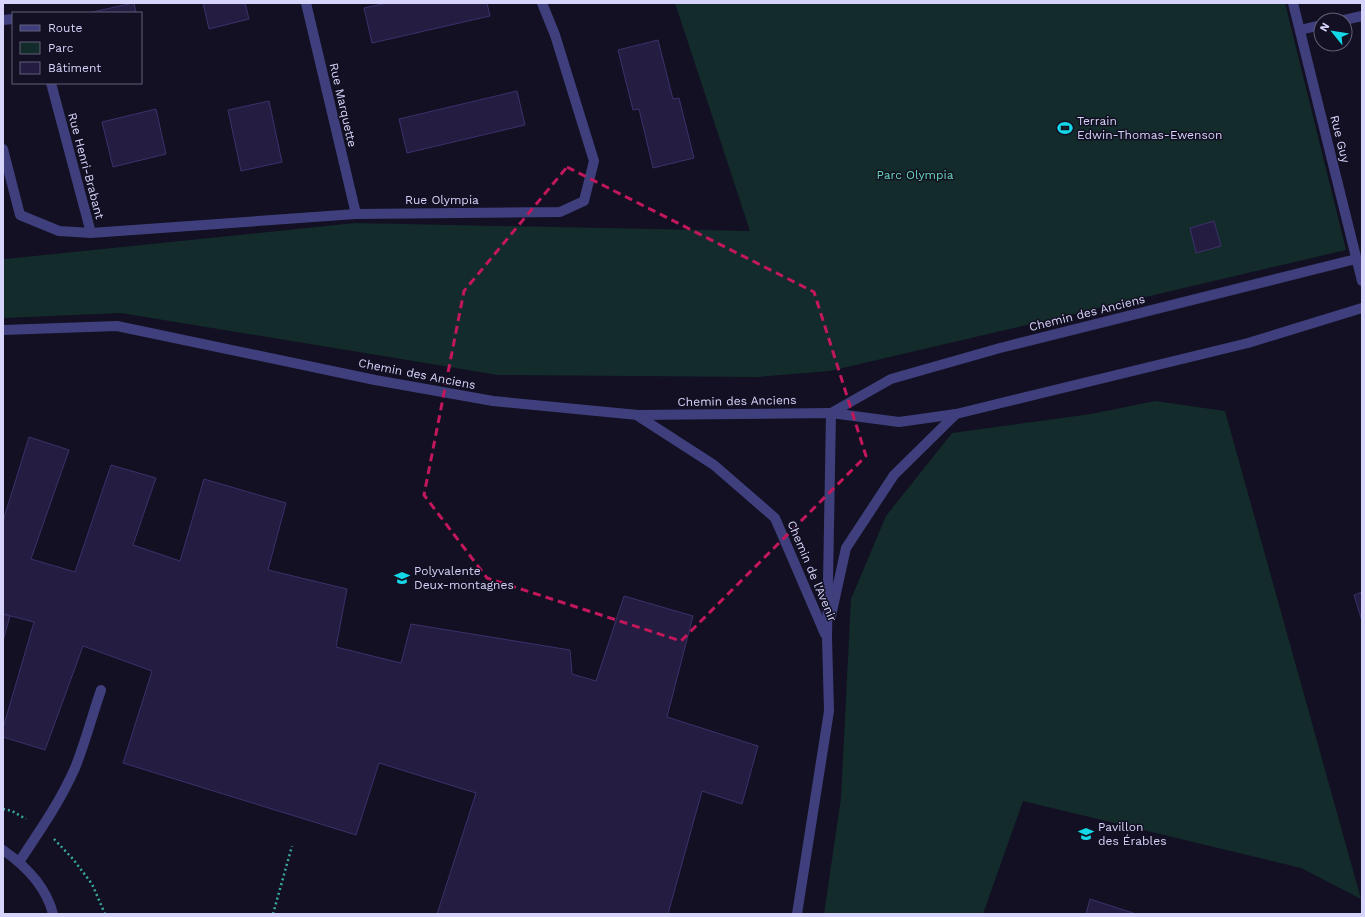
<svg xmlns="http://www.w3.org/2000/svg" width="1365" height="917" font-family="'Work Sans',sans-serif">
<rect width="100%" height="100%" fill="#121022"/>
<g fill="#132b2a">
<polygon points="675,3 1285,3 1346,250 830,371 757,377 498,375 121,313 3,318 3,259 15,258 355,223 750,231"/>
<polygon points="1155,401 1225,411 1361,899 1301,868 1023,801 983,914 824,914 841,798 851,599 886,516 952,433 1091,414"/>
</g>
<g fill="#241d41" stroke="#3b316b">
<polygon points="134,3 136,13 88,13 133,3"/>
<polygon points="203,3 245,3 249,19 209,29"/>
<polygon points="387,3 487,3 490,16 372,43 364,8"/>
<polygon points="658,40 673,99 679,98 694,158 653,168 639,109 633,110 618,50"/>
<polygon points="517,91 525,125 407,153 399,119"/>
<polygon points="269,101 282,162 241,171 228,110"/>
<polygon points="156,109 166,154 113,167 102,122"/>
<polygon points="1214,221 1221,246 1196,253 1190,228"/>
<polygon points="29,437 69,450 31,559 75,572 111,465 156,478 133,545 180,561 204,479 286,503 268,570 347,589 336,647 401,663 411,624 570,650 572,674 596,681 624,596 693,616 667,717 758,746 742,804 702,791 668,914 437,914 476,793 379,763 356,835 123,763 152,671 83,646 45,750 3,737 3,728 34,622 3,614 3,521"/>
<polygon points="1362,592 1362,621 1354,595"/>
<polygon points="3,614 10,616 3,641"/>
<polygon points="1090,899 1136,914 1086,914"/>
</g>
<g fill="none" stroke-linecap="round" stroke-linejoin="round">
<g stroke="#39aaa0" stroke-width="2.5" stroke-dasharray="2 3" stroke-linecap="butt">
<polyline points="3,809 12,811 26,819"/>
<polyline points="54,839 73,859 92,884 105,914"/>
<polyline points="273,914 292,846"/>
</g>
<g stroke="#3f3f7d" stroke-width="10">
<polyline points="306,3 356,214"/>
<polyline points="1293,3 1362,281"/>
<polyline points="3,20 13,19"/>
<polyline points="1344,20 1362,16"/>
<polyline points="1300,30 1321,25"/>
<polyline points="51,83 91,233"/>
<polyline points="3,149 20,215 59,231 91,233 356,214 560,212 584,201 594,161 555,35 542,3"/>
<polyline points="3,330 117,326 375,380 493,401 638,415 831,413 899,422 956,414 1248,343 1362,308"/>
<polyline points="831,413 891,379 1000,348 1356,259"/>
<polyline points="638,416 714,465 775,518 825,634"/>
<polyline points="831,616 846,548 894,475 956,414"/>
<path d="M 3,850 C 26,866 46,886 53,914"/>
<path d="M 19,862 C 39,832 60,802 75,768 C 85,743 92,716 101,690"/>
<polyline points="797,914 829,711 827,638 831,413"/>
</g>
</g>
<path fill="none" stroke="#c2185b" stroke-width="3" stroke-dasharray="8 5" stroke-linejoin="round" d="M 567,167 L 814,292 L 866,456 L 681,641 L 487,578 L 424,495 L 464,291 Z"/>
<defs>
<g id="stadium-bare" transform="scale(1.2)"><path d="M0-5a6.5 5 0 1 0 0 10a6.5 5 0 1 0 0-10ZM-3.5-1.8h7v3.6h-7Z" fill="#14d8e7" stroke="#121022" stroke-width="2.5" paint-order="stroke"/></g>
<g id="school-bare" transform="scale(1.2)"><path d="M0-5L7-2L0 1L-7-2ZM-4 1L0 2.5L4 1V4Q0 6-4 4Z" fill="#14d8e7" stroke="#121022" stroke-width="2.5" paint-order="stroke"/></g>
</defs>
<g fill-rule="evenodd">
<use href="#stadium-bare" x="1065" y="128"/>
<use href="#school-bare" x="402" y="578"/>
<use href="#school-bare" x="1086" y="834"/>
</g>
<g text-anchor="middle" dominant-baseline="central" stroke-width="3" stroke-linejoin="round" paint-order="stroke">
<g font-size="12" fill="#d7d4fb" stroke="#121022">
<text transform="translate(343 105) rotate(77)">Rue Marquette</text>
<text transform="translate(1340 139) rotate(76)">Rue Guy</text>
<text transform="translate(86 166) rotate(75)">Rue Henri-Brabant</text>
<text x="442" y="200">Rue Olympia</text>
<text transform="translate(1087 313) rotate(-14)">Chemin des Anciens</text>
<text transform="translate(417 374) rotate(11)">Chemin des Anciens</text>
<text transform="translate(737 401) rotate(-1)">Chemin des Anciens</text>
<text transform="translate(812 571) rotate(67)">Chemin de l'Avenir</text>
</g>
<g font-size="12" fill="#d7d4fb" stroke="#121022" text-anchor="start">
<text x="1077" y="121">Terrain<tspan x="1077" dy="14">Edwin-Thomas-Ewenson</tspan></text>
<text x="414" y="571">Polyvalente<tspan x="414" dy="14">Deux-montagnes</tspan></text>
<text x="1098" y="827">Pavillon<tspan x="1098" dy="14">des Érables</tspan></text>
</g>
<g font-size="12" fill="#67d5b6" stroke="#121022">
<text x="915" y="175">Parc Olympia</text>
</g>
</g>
<rect width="1365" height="917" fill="none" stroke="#d7d4fb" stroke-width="8"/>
<rect x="12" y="12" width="130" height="72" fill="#121022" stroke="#615e79"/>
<rect x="20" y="25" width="20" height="6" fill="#3f3f7d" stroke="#615e79"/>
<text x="48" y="32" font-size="12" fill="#d7d4fb">Route</text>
<rect x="20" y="42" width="20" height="12" fill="#132b2a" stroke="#615e79"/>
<text x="48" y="52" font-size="12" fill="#d7d4fb">Parc</text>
<rect x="20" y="62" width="20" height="12" fill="#241d41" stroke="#615e79"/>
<text x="48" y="72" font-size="12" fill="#d7d4fb">Bâtiment</text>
<g transform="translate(1333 32) rotate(300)"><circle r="19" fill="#121022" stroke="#615e79"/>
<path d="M0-3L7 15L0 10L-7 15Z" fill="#14d8e7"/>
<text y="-6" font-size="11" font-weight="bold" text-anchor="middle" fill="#d7d4fb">N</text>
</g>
</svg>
